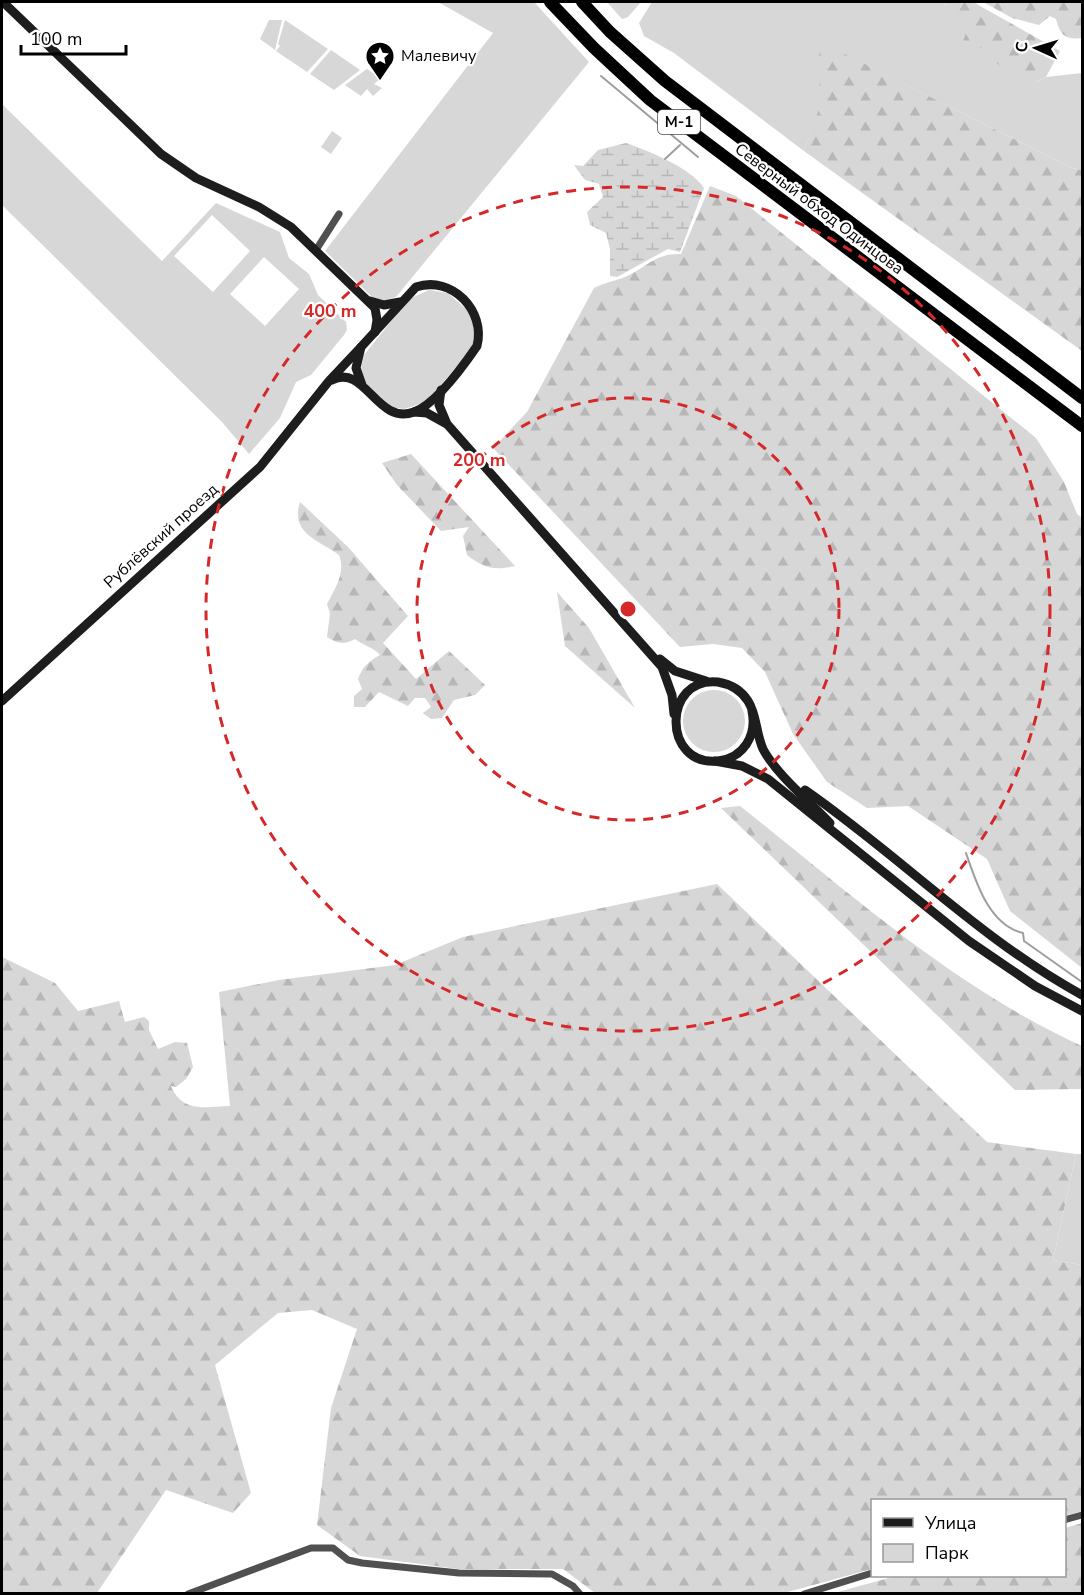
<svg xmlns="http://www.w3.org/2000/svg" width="1084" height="1595" font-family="'Nunito Sans',sans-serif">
<defs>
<pattern id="forest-firs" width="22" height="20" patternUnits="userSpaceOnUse" patternTransform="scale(1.5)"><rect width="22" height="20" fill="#d7d7d7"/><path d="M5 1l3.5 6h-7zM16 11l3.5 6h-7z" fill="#b7b7b7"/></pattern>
<pattern id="wetland-marsh" width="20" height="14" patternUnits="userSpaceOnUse" patternTransform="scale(1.5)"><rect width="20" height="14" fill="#d7d7d7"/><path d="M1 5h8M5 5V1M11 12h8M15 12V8" fill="none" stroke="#b7b7b7"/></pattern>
</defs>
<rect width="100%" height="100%" fill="#fff"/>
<g fill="#d7d7d7" fill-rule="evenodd">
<polygon points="438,2 534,2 589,62 396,297 384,301 373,298 325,251 493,33"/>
<polygon points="607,2 641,2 628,17 622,19"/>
<polygon points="652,2 946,2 944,6 970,22 988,46 1036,82 1046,77 1082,73 1082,170 1072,168 820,42 820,107 804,151 674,53 644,36 639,23"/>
<polygon points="269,20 282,20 275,50 260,39"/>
<polygon points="285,20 328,49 307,72 276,51 280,46 278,44"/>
<polygon points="331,50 360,70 334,90 310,74"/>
<polygon points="367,69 381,78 374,84 382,88 373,96 367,89 361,96 345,85"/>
<path d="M 2,104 L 162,261 L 216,203 L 280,232 L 289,258 L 309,274 L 318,295 L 346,322 L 347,330 L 344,335 L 311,375 L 296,382 L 280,418 L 249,454 L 222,422 L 2,205 ZM 212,215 L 250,251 L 213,292 L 174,256 ZM 264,257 L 299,289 L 265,326 L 230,294 Z"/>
<polygon points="332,131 342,138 331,154 321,147"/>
<polygon points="429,290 448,293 468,311 472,318 475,340 470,351 426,402 404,409 390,407 365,384 361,369 364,355 409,299"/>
<circle cx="714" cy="721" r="31"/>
<polygon points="1076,1154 1082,1154 1082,1265 1053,1260"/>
</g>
<g fill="url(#forest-firs)">
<polygon points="946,2 973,2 1060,51 1046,77 1036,82 1014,76 994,61 988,46 976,49 962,44 970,22 951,21 944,6"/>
<path d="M 983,2 L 1082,2 L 1082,38 C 1065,40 1060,35 1056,19 L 1050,16 L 1039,25 L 1012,18 Z"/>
<polygon points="819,41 1072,168 1082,170 1082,351 804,151 820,106"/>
<path d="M 710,186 L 736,196 L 1036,438 L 1064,482 L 1077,514 L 1082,518 L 1082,968 L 1010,911 L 987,859 L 908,806 L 867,808 L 827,782 L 793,734 L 765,672 L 742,648 L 713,644 L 680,647 L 493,448 L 527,412 L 594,288 C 606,282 615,281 625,277 C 648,267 655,253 681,254 Z"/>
<path d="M 411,454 L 515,566 C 494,571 484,568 467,555 L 463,536 L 469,527 L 441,531 L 397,485 L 382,463 Z"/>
<path d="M 300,502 L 348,547 L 408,616 L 383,643 L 416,679 L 449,651 L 485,685 L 475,695 L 454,700 L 442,718 L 431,719 L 423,713 L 431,707 L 425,698 L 415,698 L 408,706 L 379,692 L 365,707 L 354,707 L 354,696 L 362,689 L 358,679 C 363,666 368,662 380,655 C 373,647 364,646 355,639 C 344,645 338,644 327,637 L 330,614 L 327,604 C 335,588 346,573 339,555 C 319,540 290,534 300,502 Z"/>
<polygon points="557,592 589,628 635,708 565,646"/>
<path d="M 740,806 C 851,894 953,987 1082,1046 L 1082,1089 L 1015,1090 L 721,808 Z"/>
<path d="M 717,884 L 987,1142 L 1076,1154 L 1053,1260 L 1082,1265 L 1082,1511 L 1065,1516 L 1064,1500 L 872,1500 L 872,1569 L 784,1593 L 595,1593 L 563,1569 L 458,1569 L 360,1556 L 317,1525 L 331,1408 L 357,1329 L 312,1310 L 278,1313 L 215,1365 L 251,1493 L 233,1513 L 166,1490 L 97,1593 L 2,1593 L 2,957 L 55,983 L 78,1011 L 119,1001 L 125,1022 L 144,1017 L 149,1021 L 149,1030 L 158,1049 L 175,1042 L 187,1043 L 193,1067 L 186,1079 L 176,1087 L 171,1086 C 182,1113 205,1107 230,1106 L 219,992 L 279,980 L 395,965 L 463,937 Z"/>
<polygon points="1082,1523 1082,1593 834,1593 896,1576 1064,1576 1065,1528"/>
</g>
<path fill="url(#wetland-marsh)" d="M 626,143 C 649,151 691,168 704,188 L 680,252 L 668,249 L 617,277 L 610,276 L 610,249 L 606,233 L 590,225 L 587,212 L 603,197 L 599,184 L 585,180 L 574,165 L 583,166 L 598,150 Z"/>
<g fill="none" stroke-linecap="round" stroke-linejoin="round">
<g stroke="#9e9e9e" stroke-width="2">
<polyline points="601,76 698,157"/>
<polyline points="665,159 680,145"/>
<path d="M 966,853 C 976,882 989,925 1023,933 L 1024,941 L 1082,982"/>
</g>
<g stroke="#505050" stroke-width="7">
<polyline points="316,250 339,214"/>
<polyline points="1064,1520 1082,1515"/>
<polyline points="188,1594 311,1548 333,1548 348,1560 362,1563 459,1573 552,1574 573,1586 580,1594"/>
<polyline points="804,1594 872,1573"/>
</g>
<g stroke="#1d1d1d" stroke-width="9">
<polyline points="3,2 161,154 196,178 259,207 291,227 375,308 377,320 375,332"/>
<polyline points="370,301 384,305 400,302"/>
<path d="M 332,380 C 365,363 377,426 414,412 C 436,404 464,365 477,346 C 486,311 452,275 416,287 L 361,347 L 356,368 L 362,385"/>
<polyline points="441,390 439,405 447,424 662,667 672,695 674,714"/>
<polyline points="414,412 427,413 445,423"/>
<polyline points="660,659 675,671 706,681"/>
<polyline points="2,701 260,467 329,381 361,347"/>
<path d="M 752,711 C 757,735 744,758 718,761 C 662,767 662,676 718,682 C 730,684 741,690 748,701 C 757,715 756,734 763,749 C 776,774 810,802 830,823"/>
<polyline points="715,761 742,766 768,779 969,941 1035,986 1082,1011"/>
<path d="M 805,790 C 899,855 981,940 1082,995"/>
</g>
<g stroke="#000" stroke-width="12">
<polyline points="550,2 594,48 650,100 1082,426"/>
<polyline points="582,2 610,32 665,81 1082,398"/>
</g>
</g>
<g fill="none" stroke="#d62828" stroke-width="3" stroke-dasharray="10 8">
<circle cx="628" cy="609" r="211"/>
<circle cx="628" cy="609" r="422"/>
</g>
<defs>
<g id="sight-pin" transform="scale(1.5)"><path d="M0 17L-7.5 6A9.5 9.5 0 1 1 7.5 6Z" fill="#000" stroke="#fff"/><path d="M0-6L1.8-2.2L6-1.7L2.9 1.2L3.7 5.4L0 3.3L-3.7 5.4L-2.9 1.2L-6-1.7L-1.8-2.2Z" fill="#fff"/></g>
</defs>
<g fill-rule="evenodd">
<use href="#sight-pin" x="380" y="56"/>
</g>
<g text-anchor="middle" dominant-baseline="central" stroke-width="4.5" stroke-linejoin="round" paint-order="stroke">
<rect fill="#fff" stroke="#4c4c4c" stroke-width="1.5" x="658" y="110" width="42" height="24" rx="4.5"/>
<g font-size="15" font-weight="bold" fill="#000">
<text x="679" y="122">М-1</text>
</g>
<g font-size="16" fill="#000" stroke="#fff" text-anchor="start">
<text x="401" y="56">Малевичу</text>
</g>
<g font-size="16" fill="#000" stroke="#fff">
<text transform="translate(819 209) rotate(37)">Северный обход Одинцова</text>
<text transform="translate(161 536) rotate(-42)">Рублёвский проезд</text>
</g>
</g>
<circle cx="628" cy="609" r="9" fill="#d62828" stroke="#fff" stroke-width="3"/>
<g font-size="18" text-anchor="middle" font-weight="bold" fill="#d62828" stroke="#fff" stroke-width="4.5" stroke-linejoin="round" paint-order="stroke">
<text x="330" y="317">400 m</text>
<text x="479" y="466">200 m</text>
</g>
<rect width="1084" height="1595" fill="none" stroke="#000000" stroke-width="6"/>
<rect x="871" y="1499" width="195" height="78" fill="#ffffff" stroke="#999999" stroke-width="1.5"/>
<rect x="883" y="1518" width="30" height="9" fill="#1d1d1d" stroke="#999999" stroke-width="1.5"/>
<text x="925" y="1529" font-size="18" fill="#000000">Улица</text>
<rect x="883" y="1544" width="30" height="18" fill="#d7d7d7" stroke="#999999" stroke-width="1.5"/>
<text x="925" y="1559" font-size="18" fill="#000000">Парк</text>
<g transform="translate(1036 48) rotate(274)" stroke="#ffffff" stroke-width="4.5" paint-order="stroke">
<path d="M0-4.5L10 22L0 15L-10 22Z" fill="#000000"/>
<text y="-9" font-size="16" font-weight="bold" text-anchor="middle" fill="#000000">С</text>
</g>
<path d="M21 45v9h105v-9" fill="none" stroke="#000000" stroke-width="3"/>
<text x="30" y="45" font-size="18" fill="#000000" stroke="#ffffff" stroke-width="4.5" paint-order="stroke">100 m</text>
</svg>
